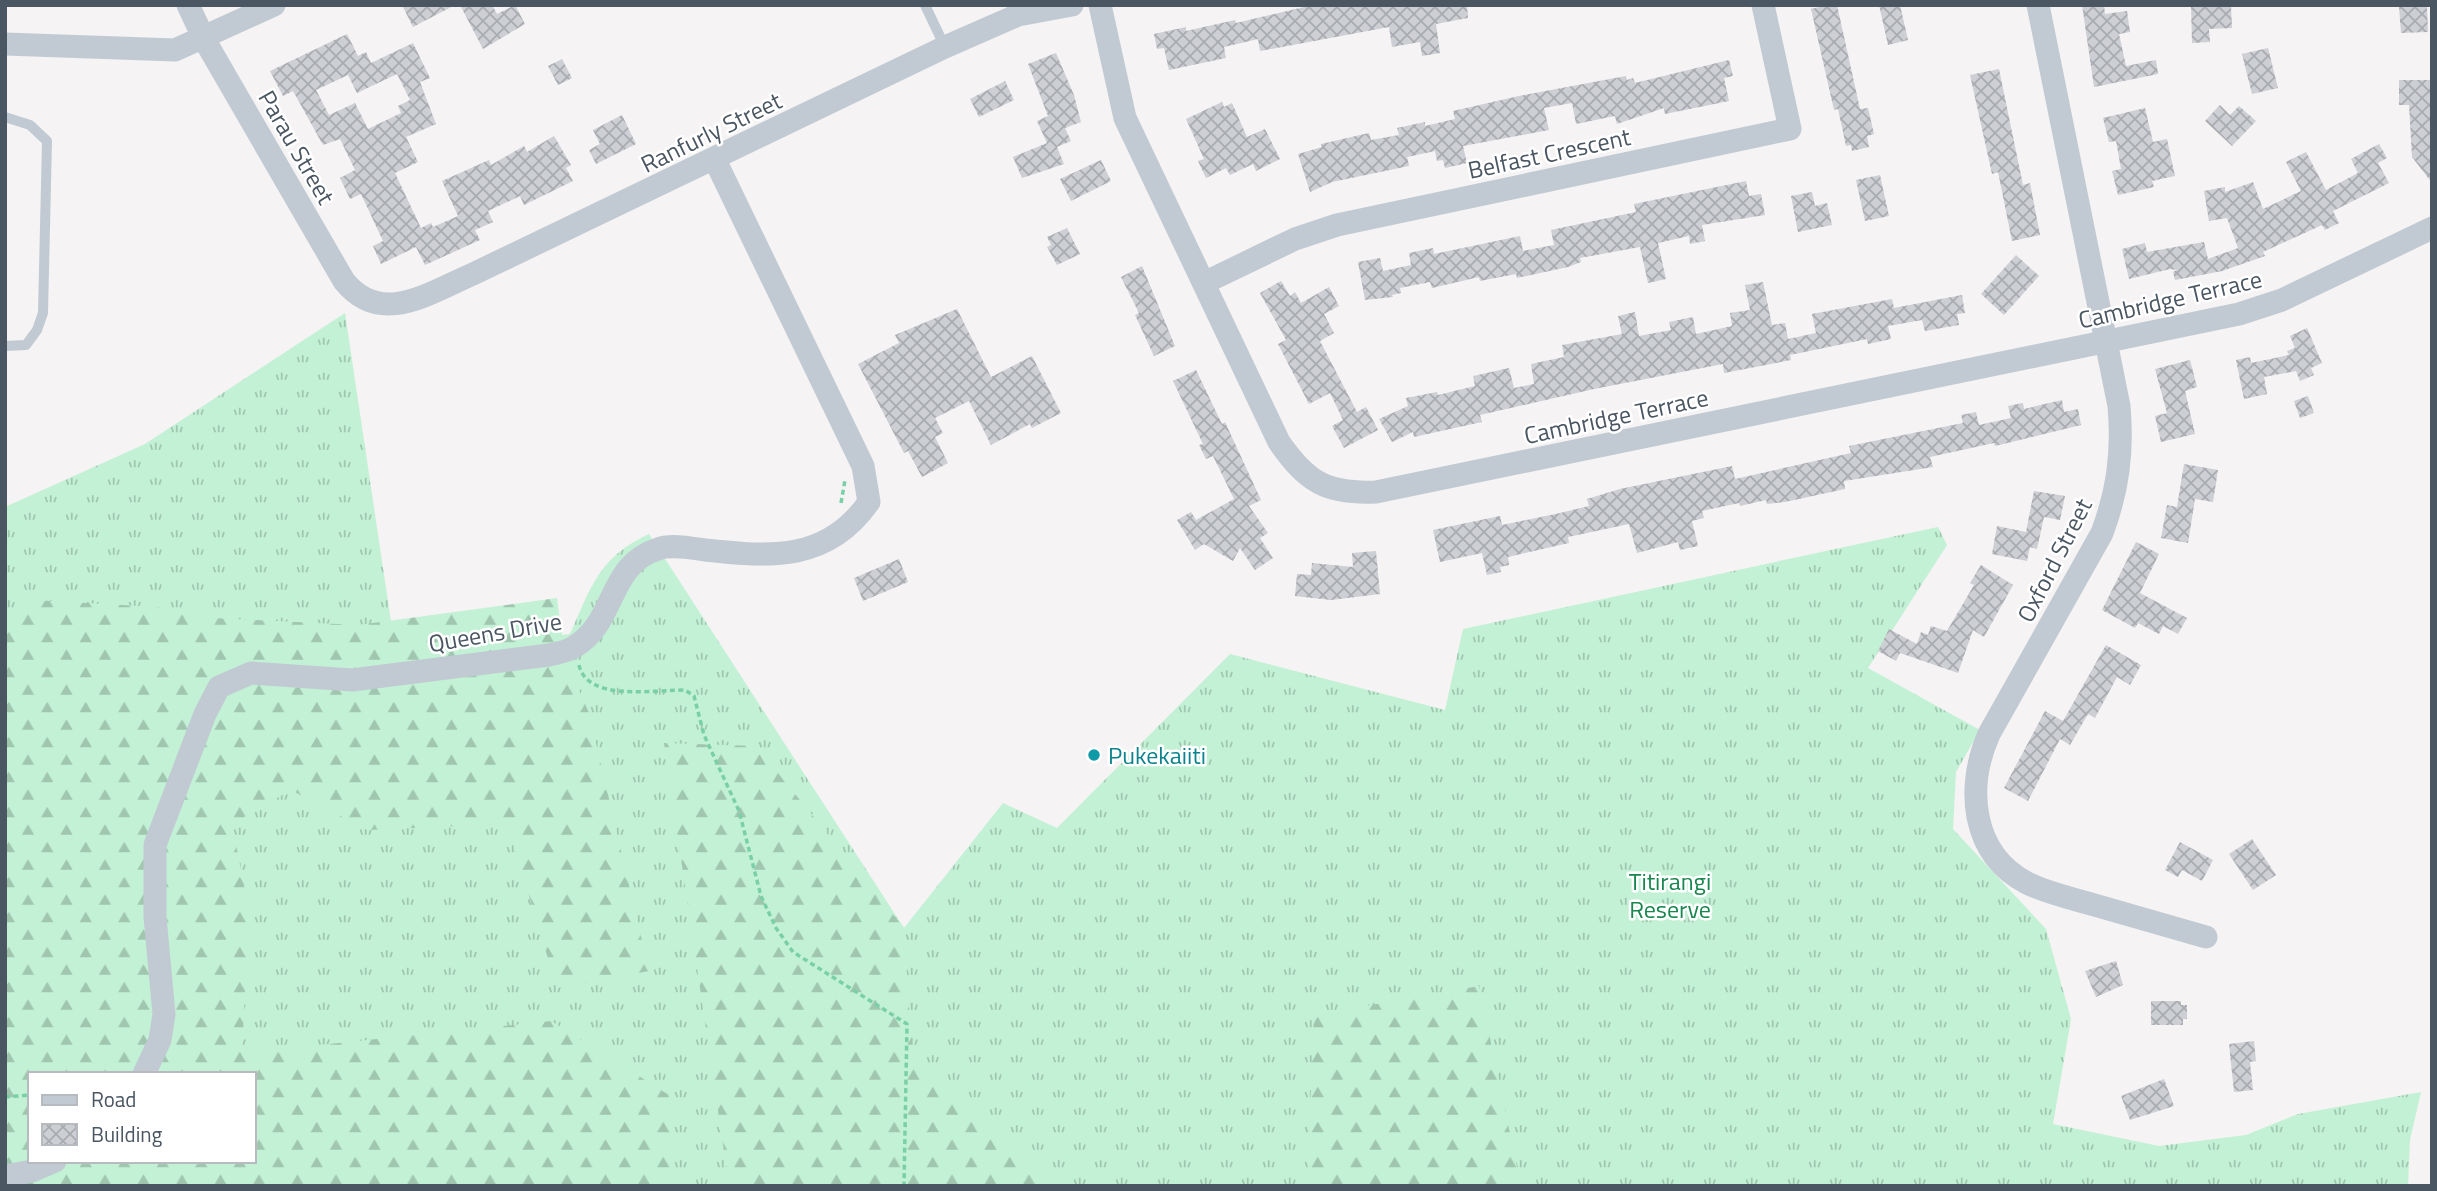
<svg xmlns="http://www.w3.org/2000/svg" width="2437" height="1191" font-family="'Titillium Web',sans-serif">
<defs>
<pattern id="grass-tufts" width="24" height="20" patternUnits="userSpaceOnUse" patternTransform="scale(1.75)"><rect width="24" height="20" fill="#c3f1d5"/><path d="M3 7l-1-3M5 7V3M7 7l1-3M15 17l-1-3M17 17v-4M19 17l1-3" fill="none" stroke="#a0c6b0"/></pattern>
<pattern id="forest-firs" width="22" height="20" patternUnits="userSpaceOnUse" patternTransform="scale(1.75)"><rect width="22" height="20" fill="#c3f1d5"/><path d="M5 1l3.5 6h-7zM16 11l3.5 6h-7z" fill="#a0c6b0"/></pattern>
<pattern id="building-cross-hatch" width="8" height="8" patternUnits="userSpaceOnUse" patternTransform="scale(1.75)"><rect width="8" height="8" fill="#cdcfd5"/><path d="M0 0l8 8M0 8l8-8" fill="none" stroke="#a8abb0"/></pattern>
</defs>
<rect width="100%" height="100%" fill="#f5f3f3"/>
<path fill="url(#grass-tufts)" fill-rule="evenodd" d="M 345,313 L 396,655 L 570,634 C 591,587 599,557 649,534 L 904,928 L 1003,803 L 1057,828 L 1230,654 L 1445,710 L 1463,629 L 1938,527 L 1947,545 L 1868,668 L 1980,730 L 1956,772 L 1953,829 L 2046,929 L 2071,1019 L 2053,1124 L 2159,1146 L 2246,1135 L 2298,1114 L 2421,1092 L 2410,1140 L 2408,1186 L 5,1186 L 5,507 L 145,444 ZM 30,1074 L 254,1074 L 254,1161 L 30,1161 Z"/>
<g fill="url(#forest-firs)" fill-rule="evenodd">
<path d="M 557,598 L 565,658 L 589,713 L 649,971 L 557,988 L 507,824 L 367,830 L 291,790 L 232,824 L 249,911 L 242,1053 L 551,1021 L 669,1095 L 676,1186 L 5,1186 L 5,613 L 32,600 L 158,607 L 191,617 L 358,625 ZM 30,1074 L 254,1074 L 254,1161 L 30,1161 Z"/>
<polygon points="664,743 756,746 904,928 912,1051 921,1072 1065,1186 729,1186"/>
<polygon points="1479,986 1521,1186 1307,1186 1314,1015"/>
</g>
<g fill="url(#building-cross-hatch)" fill-rule="evenodd">
<polygon points="402,5 455,5 413,27"/>
<polygon points="460,5 492,5 497,14 515,5 525,24 483,49"/>
<polygon points="1313,5 1467,5 1468,18 1436,24 1440,53 1422,56 1420,42 1392,47 1389,27 1260,51 1258,39 1224,47 1226,58 1169,70 1164,48 1157,49 1154,34 1186,27 1186,31 1235,20 1236,23"/>
<polygon points="1828,5 1837,5 1860,109 1868,108 1874,134 1867,136 1869,147 1852,151 1851,145 1846,146 1838,109 1834,110 1811,9"/>
<polygon points="1879,5 1900,5 1908,40 1888,45"/>
<polygon points="2082,5 2104,5 2105,14 2127,11 2130,32 2119,34 2126,66 2156,60 2158,74 2094,87"/>
<polygon points="2231,5 2232,28 2209,29 2210,42 2192,43 2191,7"/>
<polygon points="2427,6 2428,32 2401,33 2399,7"/>
<path d="M 347,34 L 358,56 L 366,52 L 371,63 L 413,43 L 430,78 L 420,82 L 436,124 L 406,137 L 418,162 L 395,173 L 421,228 L 431,223 L 433,227 L 458,216 L 442,181 L 489,160 L 491,165 L 524,146 L 527,152 L 554,136 L 571,165 L 566,168 L 573,181 L 524,205 L 520,196 L 488,211 L 493,222 L 475,230 L 480,240 L 425,265 L 416,247 L 381,264 L 373,246 L 383,241 L 361,194 L 350,199 L 340,178 L 355,170 L 340,139 L 323,145 L 293,91 L 283,96 L 270,71 ZM 397,74 L 410,100 L 398,106 L 401,113 L 368,129 L 355,103 L 329,115 L 316,90 L 348,75 L 357,93 Z"/>
<polygon points="2268,48 2278,88 2252,94 2242,54"/>
<polygon points="1056,53 1074,95 1081,122 1065,128 1071,141 1057,147 1064,164 1022,178 1013,157 1047,143 1037,121 1048,116 1028,64"/>
<polygon points="562,59 572,78 558,85 548,66"/>
<polygon points="1729,60 1733,76 1724,78 1729,101 1665,114 1664,108 1617,124 1615,116 1576,124 1572,103 1544,108 1549,130 1463,146 1467,163 1445,168 1443,160 1437,161 1435,151 1407,157 1409,166 1332,182 1310,192 1298,154 1322,147 1321,144 1369,133 1371,140 1399,135 1397,128 1425,122 1425,126 1455,119 1453,111 1519,96 1626,76 1627,80 1633,78 1635,83"/>
<polygon points="1999,69 2023,185 2030,183 2040,235 2012,241 1998,172 1992,174 1970,75"/>
<polygon points="2399,80 2432,80 2432,183 2412,157 2409,105 2399,105"/>
<polygon points="1005,81 1014,100 979,117 970,99"/>
<polygon points="1222,102 1224,107 1232,103 1247,137 1265,129 1280,159 1256,171 1253,164 1230,175 1226,168 1206,178 1198,161 1204,159 1186,119"/>
<polygon points="2220,105 2230,115 2239,106 2256,121 2232,146 2205,121"/>
<polygon points="2145,108 2153,142 2167,139 2175,176 2152,181 2154,187 2118,195 2112,171 2121,169 2116,141 2109,142 2103,118"/>
<polygon points="622,115 636,144 596,164 589,150 600,144 593,130"/>
<polygon points="2379,144 2387,158 2378,163 2389,183 2333,211 2339,223 2325,230 2322,225 2263,252 2265,256 2222,271 2175,280 2173,272 2177,270 2170,269 2129,279 2122,249 2145,243 2147,252 2204,242 2208,259 2238,248 2227,218 2209,221 2204,191 2225,187 2225,192 2253,182 2263,209 2301,191 2286,162 2306,152 2326,190 2358,173 2351,159"/>
<polygon points="1101,160 1111,181 1071,201 1060,179"/>
<polygon points="1880,175 1889,216 1865,221 1856,180"/>
<polygon points="1746,181 1749,196 1761,194 1765,215 1702,225 1705,241 1690,244 1689,236 1658,243 1666,279 1648,283 1640,247 1580,258 1581,262 1568,267 1517,278 1516,274 1480,281 1479,277 1432,288 1430,282 1400,288 1401,293 1392,295 1393,297 1365,300 1358,262 1380,258 1383,271 1411,265 1409,253 1433,248 1434,254 1520,236 1523,251 1554,245 1551,230 1636,212 1634,204"/>
<polygon points="1812,192 1815,206 1827,203 1832,225 1798,232 1791,196"/>
<polygon points="1067,228 1080,254 1057,265 1047,247 1051,245 1047,237"/>
<polygon points="2016,255 2039,276 2004,315 1981,294"/>
<polygon points="1142,266 1175,346 1154,356 1135,315 1139,313 1121,277"/>
<polygon points="1281,281 1290,296 1295,292 1301,303 1329,287 1339,306 1324,314 1334,333 1320,341 1357,412 1366,407 1378,430 1344,448 1332,426 1343,420 1330,393 1309,404 1278,344 1286,340 1260,293"/>
<polygon points="1763,282 1772,325 1785,323 1788,339 1816,333 1812,314 1892,299 1894,308 1962,295 1965,313 1957,314 1959,325 1925,331 1922,320 1888,326 1891,339 1868,344 1867,339 1790,355 1791,360 1724,373 1723,364 1594,389 1480,415 1482,422 1459,427 1414,437 1413,432 1392,442 1379,419 1408,406 1406,398 1437,392 1438,395 1475,386 1473,376 1509,368 1514,388 1534,384 1531,364 1564,357 1562,345 1622,334 1618,316 1635,312 1639,336 1671,330 1669,322 1693,317 1696,334 1732,326 1730,313 1750,310 1745,285"/>
<polygon points="957,309 991,377 1032,356 1061,413 1032,428 1030,424 991,445 969,401 935,418 943,433 935,437 948,463 922,477 908,451 904,453 858,364 899,343 895,335"/>
<polygon points="2307,328 2322,363 2311,368 2314,375 2300,381 2296,371 2264,377 2267,394 2244,399 2236,360 2250,357 2251,363 2289,355 2287,351 2295,348 2290,336"/>
<polygon points="2190,360 2197,387 2185,391 2195,434 2161,442 2155,416 2167,413 2155,369"/>
<polygon points="1196,370 1222,424 1225,422 1261,500 1249,506 1268,533 1260,538 1273,558 1255,570 1240,548 1233,561 1204,544 1195,550 1177,520 1191,512 1196,520 1234,499 1213,456 1206,459 1199,445 1203,444 1173,381"/>
<polygon points="2308,396 2314,413 2300,418 2294,401"/>
<polygon points="2062,400 2064,412 2078,409 2081,425 1995,446 1994,443 1930,457 1933,467 1844,481 1845,489 1785,502 1767,504 1766,500 1740,506 1739,503 1702,511 1704,518 1692,521 1698,546 1680,550 1678,542 1637,553 1629,524 1568,537 1569,543 1508,557 1509,565 1500,567 1501,572 1487,575 1482,553 1440,562 1433,530 1500,516 1502,525 1560,513 1589,506 1587,499 1620,489 1732,466 1735,479 1851,453 1849,446 1963,423 1961,415 1976,412 1979,425 2011,418 2008,406 2023,403 2024,409"/>
<polygon points="2184,464 2218,470 2213,502 2195,499 2188,543 2161,538 2167,505 2177,507"/>
<polygon points="2034,491 2065,496 2060,520 2044,517 2037,549 2030,547 2027,561 1992,554 1997,526 2026,532"/>
<polygon points="2136,542 2159,554 2140,593 2187,618 2178,634 2163,626 2159,634 2138,623 2135,628 2102,610"/>
<polygon points="1376,551 1380,594 1331,600 1295,596 1297,574 1311,575 1312,563 1353,567 1352,553"/>
<polygon points="899,559 908,582 863,601 854,578"/>
<polygon points="1981,565 2013,585 1984,637 1973,630 1958,673 1900,653 1896,661 1878,651 1889,629 1917,644 1921,632 1928,635 1931,626 1947,631 1974,585 1970,583"/>
<polygon points="2106,645 2141,665 2130,685 2117,677 2095,718 2088,714 2070,745 2060,739 2028,801 2004,788 2045,711 2063,721"/>
<polygon points="2252,839 2276,875 2253,890 2229,854"/>
<polygon points="2180,842 2213,860 2202,881 2182,870 2178,877 2165,870"/>
<polygon points="2116,961 2123,985 2096,997 2085,971"/>
<polygon points="2151,1001 2181,1001 2181,1005 2187,1005 2187,1019 2183,1019 2183,1025 2151,1025"/>
<polygon points="2254,1041 2256,1061 2250,1062 2253,1090 2234,1092 2229,1044"/>
<polygon points="2164,1079 2174,1106 2130,1120 2121,1096"/>
</g>
<g fill="none" stroke-linecap="round" stroke-linejoin="round">
<g stroke="#7ad0a6" stroke-width="3.5" stroke-dasharray="5 3.5" stroke-linecap="butt">
<polyline points="841,503 845,480"/>
<path d="M 579,665 C 587,702 654,690 685,690 L 694,696 L 704,735 L 739,811 L 761,896 L 776,928 L 793,952 L 907,1024 L 904,1186"/>
<polyline points="5,1097 30,1095"/>
</g>
<g stroke="#c1cad2" stroke-width="10">
<polyline points="925,5 945,47"/>
<polyline points="5,117 30,125 47,141 43,313 37,330 26,345 5,346"/>
</g>
<g stroke="#c1cad2" stroke-width="23">
<path d="M 188,5 L 204,39 L 344,281 C 381,327 429,293 473,274 L 945,47 L 1018,15 L 1072,5"/>
<path d="M 1100,5 L 1125,118 L 1279,442 C 1307,482 1326,494 1376,492 L 2239,314 L 2282,300 L 2432,228"/>
<path d="M 2038,5 L 2119,406 C 2123,452 2118,490 2102,533 L 1989,734 C 1966,786 1970,853 2027,883 C 2049,894 2075,899 2098,906 C 2134,916 2170,927 2206,937"/>
<polyline points="5,44 175,50 274,5"/>
<polyline points="1204,283 1295,239 1337,225 1790,129 1763,5"/>
<path d="M 144,1074 L 160,1040 L 164,1014 L 155,917 L 155,845 L 205,714 L 219,687 L 251,673 L 352,680 L 549,655 C 556,653 567,652 574,647 C 617,622 607,565 658,549 C 671,544 691,548 705,550 C 771,557 827,562 869,502 L 863,466 L 715,160"/>
<polyline points="5,1176 32,1171 55,1161"/>
</g>
</g>
<circle fill="#0f9aa8" stroke="#fff" stroke-width="2.5" cx="1094" cy="755" r="7"/>
<g text-anchor="middle" dominant-baseline="central" stroke-width="5" stroke-linejoin="round" paint-order="stroke">
<g font-size="24" fill="#4a5661" stroke="#fff">
<text transform="translate(711 132) rotate(-26)">Ranfurly Street</text>
<text transform="translate(297 147) rotate(60)">Parau Street</text>
<text transform="translate(1549 153) rotate(-12)">Belfast Crescent</text>
<text transform="translate(2170 299) rotate(-13)">Cambridge Terrace</text>
<text transform="translate(1616 416) rotate(-12)">Cambridge Terrace</text>
<text transform="translate(2054 560) rotate(-63)">Oxford Street</text>
<text transform="translate(495 632) rotate(-10)">Queens Drive</text>
</g>
<g font-size="24" fill="#0d838f" stroke="#fff" text-anchor="start">
<text x="1108" y="755">Pukekaiiti</text>
</g>
<g font-size="24" fill="#17864f" stroke="#fff">
<text x="1670" y="881">Titirangi<tspan x="1670" dy="28">Reserve</tspan></text>
</g>
</g>
<rect width="2437" height="1191" fill="none" stroke="#4a5661" stroke-width="14"/>
<rect x="28" y="1072" width="228" height="91" fill="#ffffff" stroke="#b7bbc0" stroke-width="2"/>
<rect x="42" y="1095" width="35" height="10" fill="#c1cad2" stroke="#b7bbc0" stroke-width="2"/>
<text x="91" y="1107" font-size="21" fill="#4a5661">Road</text>
<rect x="42" y="1124" width="35" height="21" fill="url(#building-cross-hatch)" stroke="#b7bbc0" stroke-width="2"/>
<text x="91" y="1142" font-size="21" fill="#4a5661">Building</text>
</svg>
